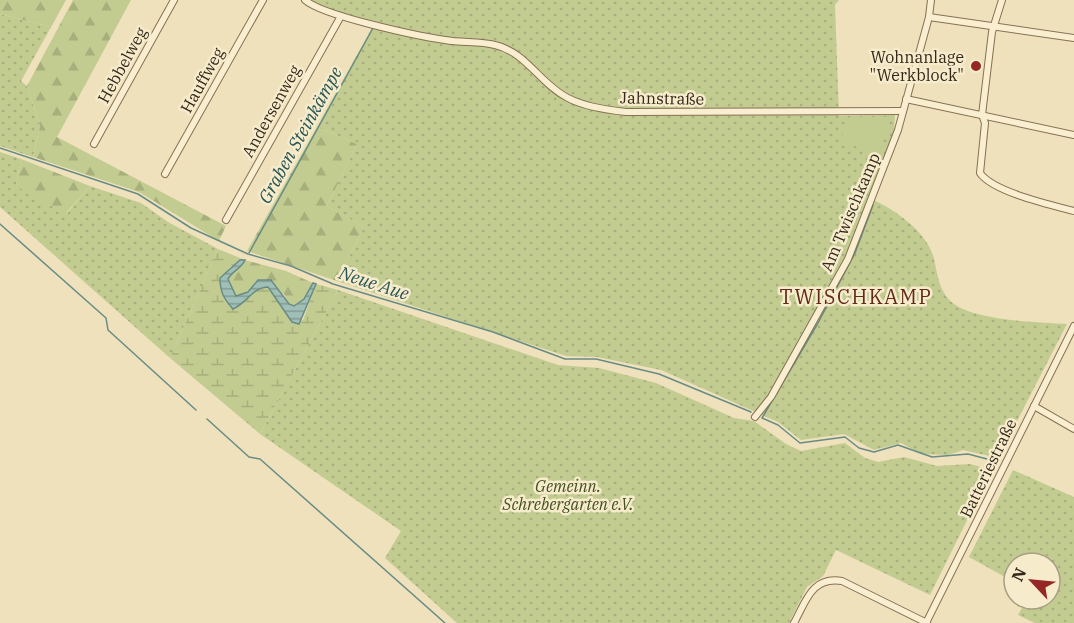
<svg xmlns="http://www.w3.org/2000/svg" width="1074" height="623" font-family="'IBM Plex Serif',serif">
<defs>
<pattern id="grass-dots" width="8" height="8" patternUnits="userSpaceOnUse" patternTransform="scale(1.5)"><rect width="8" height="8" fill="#c2cc90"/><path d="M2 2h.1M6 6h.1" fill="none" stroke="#a7af7c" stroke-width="1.8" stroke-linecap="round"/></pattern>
<pattern id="forest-firs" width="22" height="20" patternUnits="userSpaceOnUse" patternTransform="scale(1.5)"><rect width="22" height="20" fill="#c2cc90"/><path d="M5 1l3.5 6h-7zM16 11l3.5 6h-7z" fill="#a7af7c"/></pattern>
<pattern id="wetland-marsh" width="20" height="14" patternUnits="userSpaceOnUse" patternTransform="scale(1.5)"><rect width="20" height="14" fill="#c2cc90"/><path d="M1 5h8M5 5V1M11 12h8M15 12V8" fill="none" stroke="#a7af7c"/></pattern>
<pattern id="water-rules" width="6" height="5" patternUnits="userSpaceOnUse" patternTransform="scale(1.5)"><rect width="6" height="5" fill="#a0bfb7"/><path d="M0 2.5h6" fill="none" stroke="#839b94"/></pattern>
</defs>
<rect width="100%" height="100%" fill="#eee1bc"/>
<g fill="url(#grass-dots)">
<path d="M 310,0 L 839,0 L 835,5 L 839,116 L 895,115 L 894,131 L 869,198 C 893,208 928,232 934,259 C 938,277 939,292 954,304 C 978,321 1038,322 1067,324 L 998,458 L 963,450 L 948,455 L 921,454 L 901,443 L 874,450 L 844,434 L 801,440 L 778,422 L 661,370 L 597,357 L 566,356 L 337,281 L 364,227 L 327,206 L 357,144 L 317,127 L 373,26 L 415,35 L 417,32 L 320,7 Z"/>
<polygon points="0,14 51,27 21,81 27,86 40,126 33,157 0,146"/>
<polygon points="0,152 21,159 16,185 67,213 90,186 141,203 168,222 218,249 170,358 0,207"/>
<polygon points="338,290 558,365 599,368 656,383 734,418 754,421 786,444 801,451 845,443 865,458 878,462 904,457 937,466 970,464 992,470 930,595 836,550 823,576 807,587 789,623 457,623 385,558 401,531 260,434"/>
<polygon points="1013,470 1074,497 1074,623 1035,623 1018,615 1027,599 1050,599 1050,563 1014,563 1014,582 969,557"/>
</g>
<g fill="url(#forest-firs)">
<polygon points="0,0 66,0 51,27 0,14"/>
<polygon points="73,0 131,0 57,137 226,226 219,241 139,192 33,157 40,126 27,86"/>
<polygon points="317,127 357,144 327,206 364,227 337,281 247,251"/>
<polygon points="21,159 90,186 66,213 30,196 16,185"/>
<polygon points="245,260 286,271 313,283 304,299 294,306 287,302 284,294 253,288 242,295 236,296 228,279"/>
</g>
<polygon fill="url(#wetland-marsh)" points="218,249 245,260 240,260 227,270 226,301 251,295 261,287 268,287 292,322 303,320 316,284 338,290 260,434 170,358"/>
<polygon fill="#c2cc90" points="849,117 889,117 890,122 878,154 840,141"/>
<path fill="url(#water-rules)" stroke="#688c85" stroke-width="1.5" d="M 240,260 L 245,260 C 242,268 232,271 228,279 L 236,296 L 248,292 L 258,280 L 271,280 L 289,304 L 294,306 L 304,299 L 313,283 L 316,284 L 299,324 L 292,322 L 268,287 C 253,287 247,303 233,309 C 224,299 220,292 220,278 Z"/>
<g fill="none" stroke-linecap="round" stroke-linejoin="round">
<g stroke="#688c85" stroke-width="1.5">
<polyline points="0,148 138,194 191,228 248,254 291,266 333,284 493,332 565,359 596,359 659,374 751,412"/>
<polyline points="873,205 855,253 818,323 762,418 778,425 800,443 845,437 859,448 874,452 898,445 932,457 968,454 987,459"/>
<polyline points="0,224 106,318 108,330 196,410"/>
<polyline points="249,253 373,28"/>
<polyline points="207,419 249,457 260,459 445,623"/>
</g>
<g stroke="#867155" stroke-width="8">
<g id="minor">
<path d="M 305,0 C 323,16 418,36 445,40 C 462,43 479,41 495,45 C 526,52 540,84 568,98 C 585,107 607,110 626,112 L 903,111"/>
<path d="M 1002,0 L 992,32 L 982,115 L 985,123 L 980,173 C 993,192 1051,205 1074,211"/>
<polyline points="929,17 1074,38"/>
<polyline points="906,99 1074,135"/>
<polyline points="94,144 174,0"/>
<polyline points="165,174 263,0"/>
<polyline points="226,220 341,16"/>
<polyline points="1034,406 1074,429"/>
<polyline points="755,417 771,397 848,259 898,130 929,17 931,0"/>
<path d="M 794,623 C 806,601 812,576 842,581 L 927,623"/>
<polyline points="926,623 1074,326"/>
</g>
</g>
<use href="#minor" stroke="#f9eecf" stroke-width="6"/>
</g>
<circle fill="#952824" stroke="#f6ebcb" stroke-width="2" cx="976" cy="66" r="6"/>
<g text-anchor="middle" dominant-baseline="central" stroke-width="5" stroke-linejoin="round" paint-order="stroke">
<g font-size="16" fill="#34281b" stroke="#f6ebcb" text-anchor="end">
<text x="964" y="57">Wohnanlage<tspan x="964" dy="18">"Werkblock"</tspan></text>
</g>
<g font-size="16" fill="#34281b" stroke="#f6ebcb">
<text transform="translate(122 65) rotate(-61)">Hebbelweg</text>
<text transform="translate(202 80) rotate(-61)">Hauffweg</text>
<text transform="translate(662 98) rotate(1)">Jahnstraße</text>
<text transform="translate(271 111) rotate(-61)">Andersenweg</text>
<text transform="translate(850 212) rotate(-67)">Am Twischkamp</text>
<text transform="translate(988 468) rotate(-64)">Batteriestraße</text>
</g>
<g font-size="16" font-style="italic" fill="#435121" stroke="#f6ebcb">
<text x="568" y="486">Gemeinn.<tspan x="568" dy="18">Schrebergarten e.V.</tspan></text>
</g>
<g font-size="18" font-style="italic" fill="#295554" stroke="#f6ebcb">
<text transform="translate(300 135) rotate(-61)">Graben Steinkämpe</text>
<text transform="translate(374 283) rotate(18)">Neue Aue</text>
</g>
<g font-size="20" letter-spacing="1.5" fill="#622b19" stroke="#f6ebcb">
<text x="856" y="296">TWISCHKAMP</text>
</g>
</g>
<g transform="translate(1032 581) rotate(296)"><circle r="28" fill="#f6ebcb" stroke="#a89d85" stroke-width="1.5"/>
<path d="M0-4.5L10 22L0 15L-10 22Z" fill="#952824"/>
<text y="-9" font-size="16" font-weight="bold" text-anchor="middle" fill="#34281b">N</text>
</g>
</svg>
